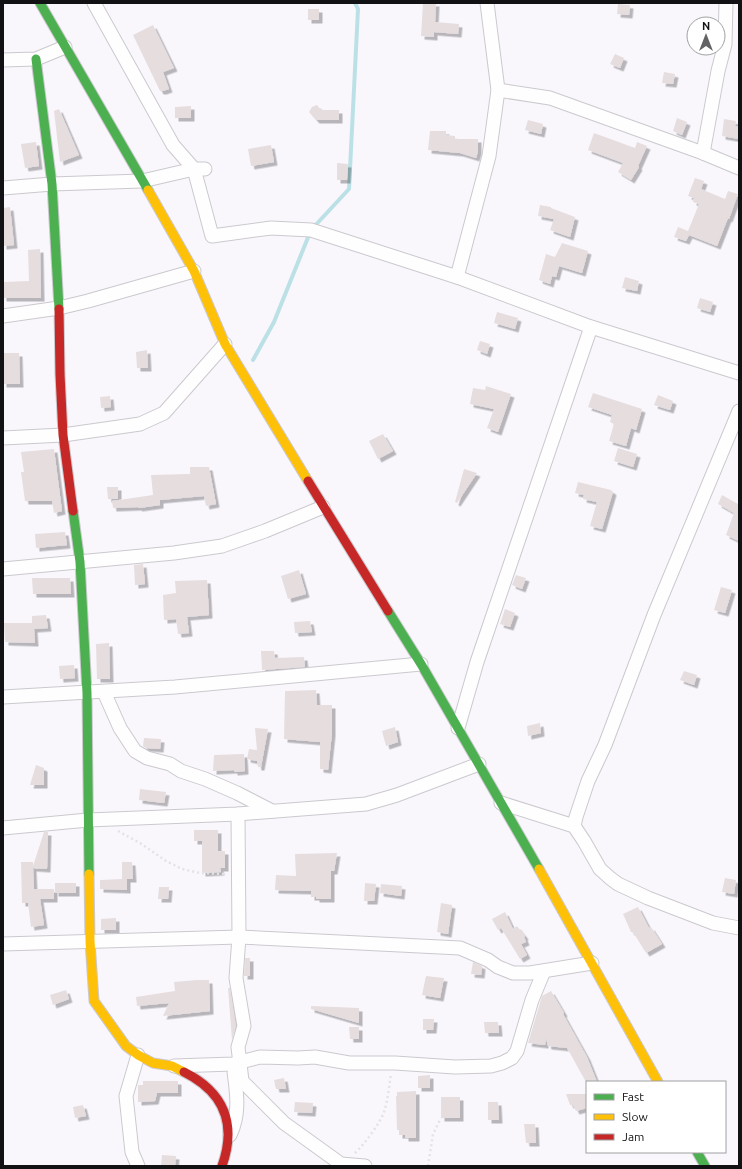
<svg xmlns="http://www.w3.org/2000/svg" width="742" height="1169" font-family="Ubuntu,sans-serif">
<defs>
<filter id="shadow"><feDropShadow dx="3.5" dy="3.5" stdDeviation="0" flood-color="#0004"/></filter>
</defs>
<rect width="100%" height="100%" fill="#f9f7fc"/>
<g fill="none" stroke-linecap="round" stroke-linejoin="round">
<polyline stroke="#bbe1e6" stroke-width="4" points="253,360 274,322 311,230 349,189 358,9 355,3"/>
</g>
<g fill="#e6dddf" filter="url(#shadow)">
<polygon points="423,3 436,3 435,22 459,24 458,34 434,32 434,37 421,36"/>
<polygon points="618,4 630,5 629,15 617,14"/>
<rect x="308" y="9" width="11" height="11"/>
<polygon points="153,25 174,68 163,72 169,89 163,91 160,91 133,35"/>
<polygon points="615,54 624,58 620,68 610,64"/>
<polygon points="664,72 675,74 673,84 662,83"/>
<polygon points="317,105 321,110 339,110 339,120 316,120 309,112 312,107"/>
<polygon points="191,106 191,118 175,118 175,107"/>
<polygon points="59,109 79,155 60,162 54,111"/>
<polygon points="677,118 687,122 682,135 673,131"/>
<polygon points="724,119 736,121 735,126 739,127 739,139 722,136"/>
<polygon points="528,120 543,124 541,134 525,130"/>
<polygon points="430,131 446,131 446,135 455,136 455,139 478,139 478,151 476,158 460,153 428,150"/>
<polygon points="594,133 635,148 637,142 647,146 638,166 639,167 631,180 618,172 623,163 588,150"/>
<polygon points="36,142 39,166 25,168 21,144"/>
<polygon points="271,145 274,162 251,166 248,149"/>
<polygon points="337,163 348,164 347,180 337,180"/>
<polygon points="695,178 704,181 701,189 725,199 728,191 738,194 729,219 728,218 717,246 689,235 686,241 674,237 678,227 688,231 699,204 693,202 694,198 688,196"/>
<polygon points="540,205 551,207 551,208 575,217 570,237 550,230 554,219 538,216"/>
<polygon points="10,207 14,245 3,246 3,208"/>
<polygon points="562,243 588,251 582,273 559,266 556,277 552,276 550,284 539,280 546,254 555,257"/>
<polygon points="40,249 41,298 3,298 3,282 29,281 28,250"/>
<polygon points="625,277 639,281 637,291 622,288"/>
<polygon points="700,298 713,302 710,312 697,308"/>
<polygon points="497,312 518,318 515,329 494,323"/>
<polygon points="480,341 490,344 487,354 477,350"/>
<polygon points="147,350 148,368 137,368 136,352"/>
<polygon points="3,353 19,353 20,384 3,384"/>
<polygon points="486,386 511,394 498,432 487,428 494,409 470,404 473,388 485,390"/>
<polygon points="593,393 642,409 636,430 631,428 626,446 609,441 614,424 610,422 612,415 588,407"/>
<polygon points="658,395 673,401 670,410 654,405"/>
<polygon points="110,396 111,407 101,408 100,397"/>
<polygon points="383,434 393,451 378,459 369,441"/>
<polygon points="618,448 637,454 633,467 614,461"/>
<polygon points="54,449 62,511 54,513 52,501 25,501 21,472 24,472 21,452"/>
<polygon points="190,467 209,467 216,504 206,506 204,496 160,500 160,505 139,508 138,507 113,508 112,501 153,495 151,475 190,474"/>
<polygon points="464,469 477,473 457,503 455,502"/>
<polygon points="578,482 611,490 613,492 602,529 590,526 597,502 583,499 584,495 575,493"/>
<polygon points="107,487 118,487 118,499 108,499"/>
<polygon points="722,495 738,504 739,503 739,541 726,535 734,513 718,504"/>
<polygon points="65,532 67,545 36,548 35,534"/>
<polygon points="143,564 145,584 135,585 134,565"/>
<polygon points="299,570 306,594 288,599 281,576"/>
<polygon points="516,575 526,578 522,589 512,585"/>
<polygon points="32,578 70,578 71,594 33,594"/>
<polygon points="207,580 209,615 187,617 189,633 178,634 176,619 164,620 163,595 176,593 175,581"/>
<polygon points="721,587 732,590 725,613 714,610"/>
<polygon points="505,609 515,613 510,627 500,624"/>
<polygon points="46,615 48,628 34,629 35,643 5,642 4,623 32,623 32,616"/>
<polygon points="310,621 312,632 295,633 294,622"/>
<polygon points="109,643 110,679 97,679 96,644"/>
<polygon points="261,651 274,651 275,658 304,657 305,667 262,670"/>
<polygon points="74,665 75,678 60,679 59,666"/>
<polygon points="684,671 697,675 694,685 680,680"/>
<polygon points="316,690 317,705 332,705 332,733 328,770 320,769 320,742 284,739 285,691"/>
<polygon points="540,723 541,733 528,736 527,726"/>
<polygon points="395,727 398,742 386,746 382,731"/>
<polygon points="255,728 268,729 261,767 258,767 257,761 247,759 249,749 257,750"/>
<polygon points="144,738 161,739 160,749 146,748 143,746"/>
<polygon points="244,754 245,771 234,772 234,770 213,771 214,755"/>
<polygon points="36,765 44,768 44,785 30,785"/>
<polygon points="140,789 166,792 164,803 139,800"/>
<polygon points="194,830 218,830 218,851 225,851 225,868 220,868 221,872 202,873 202,841 194,841"/>
<polygon points="44,832 48,832 47,869 33,868 34,889 54,889 54,899 40,899 44,925 31,927 28,903 22,903 21,862 33,862 33,866"/>
<polygon points="337,853 334,871 331,871 331,899 316,899 316,897 311,897 311,891 275,890 276,875 296,876 295,854"/>
<polygon points="122,862 132,862 133,879 127,879 127,890 100,889 100,880 122,879"/>
<polygon points="725,878 736,880 734,894 722,892"/>
<rect x="55" y="883" width="21" height="10"/>
<polygon points="365,883 376,884 374,901 364,901"/>
<polygon points="381,884 402,886 401,896 380,893"/>
<polygon points="159,887 169,887 168,899 158,899"/>
<polygon points="441,903 452,905 448,934 437,932"/>
<polygon points="638,907 649,928 651,927 662,944 646,953 633,932 631,932 623,914"/>
<polygon points="505,912 513,929 517,926 525,936 524,937 526,942 521,944 527,955 520,959 501,928 498,930 492,919"/>
<polygon points="116,918 116,930 101,930 101,919"/>
<polygon points="245,958 250,958 250,976 244,976"/>
<polygon points="473,962 482,966 481,975 471,974"/>
<polygon points="426,976 444,978 440,998 422,995"/>
<polygon points="197,980 209,980 210,1011 163,1016 169,1003 137,1006 136,997 175,991 174,982"/>
<polygon points="228,988 230,988 236,1026 232,1040"/>
<polygon points="66,990 69,999 53,1005 50,995"/>
<polygon points="551,991 564,1013 563,1014 587,1057 597,1082 586,1082 567,1048 548,1046 546,1038 545,1045 528,1043 542,996"/>
<polygon points="311,1006 359,1008 359,1023 311,1009"/>
<polygon points="423,1019 434,1019 433,1030 423,1030"/>
<polygon points="484,1022 498,1022 499,1033 485,1033"/>
<polygon points="349,1027 359,1027 359,1039 350,1039"/>
<polygon points="430,1075 430,1088 418,1088 418,1076"/>
<polygon points="284,1078 286,1089 276,1089 274,1080"/>
<polygon points="143,1081 178,1081 178,1093 157,1093 155,1101 138,1102 138,1085 143,1085"/>
<polygon points="416,1091 416,1138 405,1138 405,1135 399,1135 399,1130 397,1130 396,1096 397,1096 397,1092"/>
<polygon points="566,1094 587,1094 587,1108 576,1111 573,1105 570,1105"/>
<rect x="441" y="1097" width="19" height="21"/>
<polygon points="295,1102 313,1103 312,1113 294,1112"/>
<polygon points="488,1102 498,1102 499,1120 488,1120"/>
<polygon points="83,1105 86,1116 75,1118 73,1107"/>
<polygon points="524,1124 535,1124 536,1143 526,1143"/>
<polygon points="162,1155 176,1156 175,1166 161,1166"/>
</g>
<g fill="none" stroke-linecap="round" stroke-linejoin="round">
<g stroke="#cbc9ce" stroke-width="15">
<g id="street">
<polyline points="94,3 173,145 194,169 212,236 271,228 311,230 457,277 591,327 739,373"/>
<polyline points="3,60 36,59 65,47"/>
<polyline points="498,90 550,98 703,153 739,168"/>
<polyline points="703,153 718,71 725,44 726,3"/>
<polyline points="3,188 52,184 142,181 194,169 205,169"/>
<polyline points="457,277 489,156 498,90 487,3"/>
<polyline points="3,316 59,308 88,301 194,271"/>
<polyline points="3,438 63,435 140,424 164,413 225,344"/>
<polyline points="3,569 174,553 222,546 265,531 323,507"/>
<polyline points="104,692 120,728 135,751 147,758 170,764 181,771 205,779 237,793 272,811"/>
<polyline points="3,697 175,687 421,664"/>
<polyline points="458,728 477,662 591,327"/>
<polyline points="501,803 574,826 584,841 600,869 610,878 618,884 648,898 713,923 739,928"/>
<polyline points="238,814 239,937 236,978 244,1026 238,1047 242,1081 284,1123 341,1164 365,1166"/>
<polyline points="574,826 576,817 588,781 605,745 654,615 739,411"/>
<polyline points="3,828 88,820 238,814 366,804 397,795 479,764"/>
<polyline points="3,944 239,937 460,948 488,960 498,967 513,973 530,973 592,963"/>
<polyline points="174,1066 233,1064 260,1057 298,1058 315,1057 349,1063 395,1063 455,1067 491,1066 502,1063 512,1058 517,1051 532,1000 544,971"/>
<path d="M 230,1135 C 240,1114 237,1094 234,1072"/>
<polyline points="138,1166 132,1152 126,1096 138,1055"/>
</g>
</g>
<g stroke="#cbc9ce" stroke-width="11">
<g id="fast">
<polyline points="40,3 148,190"/>
<polyline points="36,59 52,184 59,309"/>
<polyline points="73,511 80,562 87,693 89,874"/>
<polyline points="388,611 421,664 539,869"/>
<polyline points="697,1152 705,1166"/>
</g>
</g>
<g stroke="#cbc9ce" stroke-width="11">
<g id="slow">
<polyline points="148,190 194,271 225,344 308,481"/>
<polyline points="539,869 658,1082"/>
<polyline points="89,874 90,941 94,1001 126,1046 138,1055 153,1063 172,1066 184,1072"/>
</g>
</g>
<g stroke="#cbc9ce" stroke-width="11">
<g id="jam">
<polyline points="59,309 60,374 63,435 73,511"/>
<polyline points="308,481 388,611"/>
<path d="M 184,1072 C 224,1092 237,1124 222,1166"/>
</g>
</g>
<g stroke="#e3e2e4" stroke-width="2.5" stroke-dasharray="2 3" stroke-linecap="butt">
<polyline points="118,831 140,843 166,861 182,869 200,873 226,874"/>
<path d="M 355,1153 C 364,1145 380,1123 384,1112 C 388,1100 389,1086 391,1074"/>
<polyline points="428,1166 433,1134 441,1118"/>
</g>
<use href="#street" stroke="#fefeff" stroke-width="13"/>
<use href="#fast" stroke="#4caf50" stroke-width="9"/>
<use href="#slow" stroke="#ffc107" stroke-width="9"/>
<use href="#jam" stroke="#c62828" stroke-width="9"/>
</g>
<rect width="742" height="1169" fill="none" stroke="#121114" stroke-width="8"/>
<rect x="586" y="1081" width="140" height="72" fill="#ffffff" stroke="#a0a0a1"/>
<rect x="594" y="1094" width="20" height="6" fill="#4caf50" stroke="#a0a0a1"/>
<text x="622" y="1101" font-size="12" fill="#121114">Fast</text>
<rect x="594" y="1114" width="20" height="6" fill="#ffc107" stroke="#a0a0a1"/>
<text x="622" y="1121" font-size="12" fill="#121114">Slow</text>
<rect x="594" y="1134" width="20" height="6" fill="#c62828" stroke="#a0a0a1"/>
<text x="622" y="1141" font-size="12" fill="#121114">Jam</text>
<g transform="translate(706 36)"><circle r="19" fill="#ffffff" stroke="#a0a0a1"/>
<path d="M0-3L7 15L0 10L-7 15Z" fill="#636265"/>
<text y="-6" font-size="11" font-weight="bold" text-anchor="middle" fill="#121114">N</text>
</g>
</svg>
